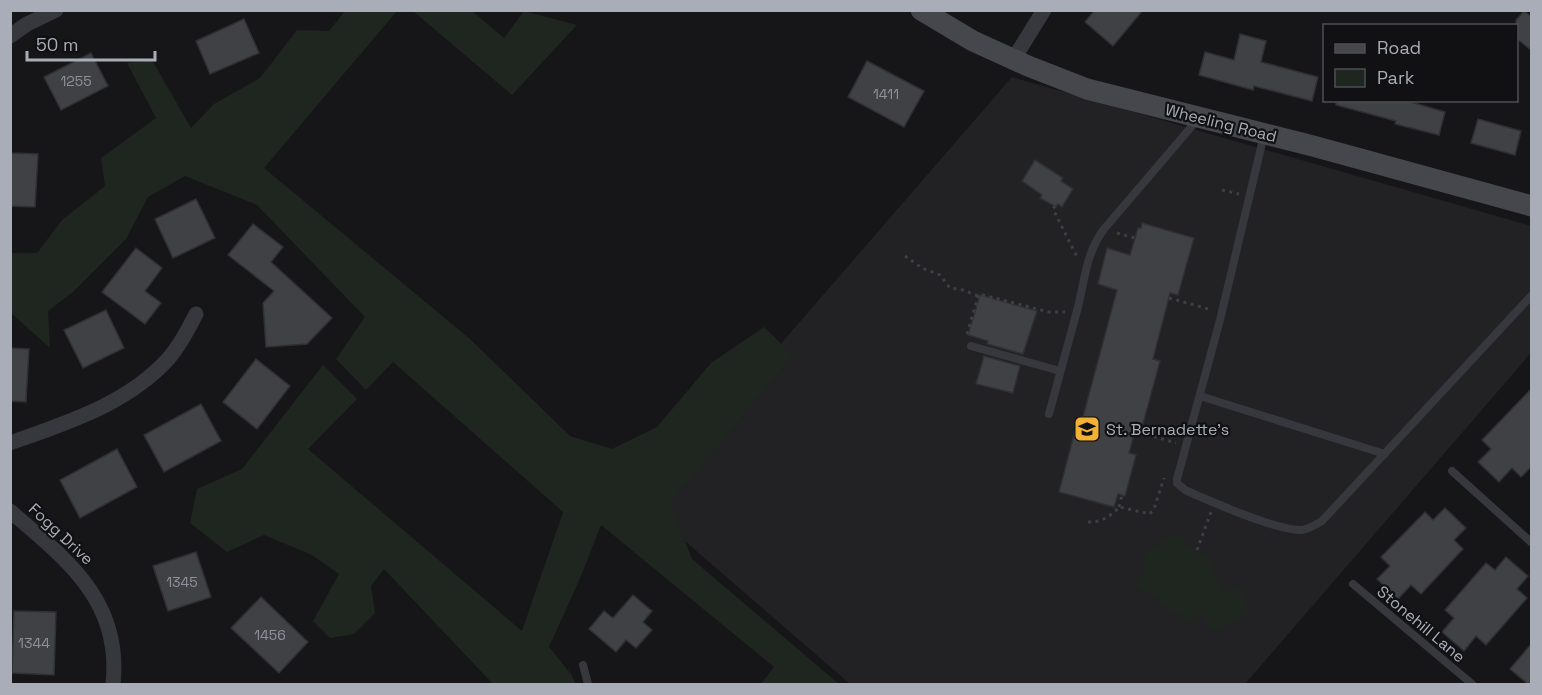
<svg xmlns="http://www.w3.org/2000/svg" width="1542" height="695" font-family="'Space Grotesk',sans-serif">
<rect width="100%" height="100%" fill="#161618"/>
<polygon fill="#222225" points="1012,77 1531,226 1531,353 1245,684 850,684 642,504"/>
<g fill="#1e261f">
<polygon points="345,11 397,11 264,168 470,339 570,436 612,449 657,427 711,363 764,327 793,355 670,503 692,559 839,684 761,684 774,667 601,525 581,576 549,647 571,674 576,684 493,684 384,569 371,586 375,613 354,634 330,638 313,621 339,574 312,555 264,535 227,552 190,523 197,489 242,469 323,365 357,399 308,449 522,631 563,512 393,362 366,390 336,359 365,317 257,205 185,176 148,197 126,239 73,292 48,311 50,348 11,313 11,253 37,253 62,220 105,186 101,158 156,118 127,63 152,60 191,128 214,104 260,78 297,30 329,31"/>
<polygon points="413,11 472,11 504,38 524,11 577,25 512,95"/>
<polygon points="1181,534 1186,545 1207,556 1222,592 1238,586 1252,613 1211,632 1201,614 1192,620 1189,624 1182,618 1181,615 1160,605 1159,599 1137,588 1144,571 1144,559 1149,550 1160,545 1163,539"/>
</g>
<g fill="#404145" stroke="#303034" stroke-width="1.5">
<polygon points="1095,10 1143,10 1113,46 1085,22"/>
<polygon points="1524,11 1532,17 1532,51 1516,38 1516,20"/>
<polygon points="244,19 259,53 210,74 196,41"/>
<polygon points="1240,34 1266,41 1261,62 1318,77 1312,101 1254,86 1253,90 1199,75 1205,52 1234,60"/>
<polygon points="91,53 108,86 61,110 44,77"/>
<polygon points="867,61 924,91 904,127 848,97"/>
<polygon points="1336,100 1404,100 1445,112 1439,135 1395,124 1396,121 1336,105"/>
<polygon points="1478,119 1521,131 1515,155 1471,143"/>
<polygon points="10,153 38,154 35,207 10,206"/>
<polygon points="1035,160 1063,178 1061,181 1073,189 1062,207 1058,204 1056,207 1040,198 1042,195 1022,181"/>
<polygon points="196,199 215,238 173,258 155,219"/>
<polygon points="1142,223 1194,238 1178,295 1170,293 1153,359 1160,361 1143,424 1137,423 1129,453 1136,455 1125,496 1118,494 1114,507 1059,492 1077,423 1081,424 1117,290 1098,284 1107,248 1130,255 1138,228 1141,228"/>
<polygon points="253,224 283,247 271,262 332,318 307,344 266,347 263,303 274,291 228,255"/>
<polygon points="136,248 162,268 145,291 161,303 145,324 102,292"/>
<polygon points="980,295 1037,311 1023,354 987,344 988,341 968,335"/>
<polygon points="106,310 124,348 83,368 64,330"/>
<polygon points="10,348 29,349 26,402 10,401"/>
<polygon points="984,356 1020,366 1013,393 976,384"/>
<polygon points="256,359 290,386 257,429 223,402"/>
<polygon points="1532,388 1532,466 1521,477 1512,468 1499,482 1478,462 1491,449 1482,440"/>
<polygon points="201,404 221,441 164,472 144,435"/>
<polygon points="117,449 137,487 80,518 60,480"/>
<polygon points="1445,508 1466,528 1454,540 1463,549 1421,594 1411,585 1398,599 1377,579 1390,566 1381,557 1425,512 1433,520"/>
<polygon points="196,552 211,597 168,611 153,566"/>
<polygon points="1506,557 1528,576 1517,589 1527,598 1486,645 1476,636 1464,651 1442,632 1454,618 1445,610 1486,563 1495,570"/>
<polygon points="633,595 652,611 643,622 652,630 636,648 626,640 616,652 589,629 604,611 613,618"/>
<polygon points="261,597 308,642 279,673 231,628"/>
<polygon points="14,611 56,612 54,675 12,673"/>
<polygon points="1532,643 1532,684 1528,684 1510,669"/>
</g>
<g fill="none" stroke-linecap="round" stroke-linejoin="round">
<g stroke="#3d3f44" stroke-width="3" stroke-dasharray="3 4.5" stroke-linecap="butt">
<polyline points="1222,190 1239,194"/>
<polyline points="1055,206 1053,209 1077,257"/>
<polyline points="1117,233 1135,238"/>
<polyline points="905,256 922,268 940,275 950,288 963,290 978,296"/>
<polyline points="1169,298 1212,310"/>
<polyline points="967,334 979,294 1049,312 1065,312"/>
<polyline points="1125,428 1176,443"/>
<polyline points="1119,507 1122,495"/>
<path d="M 1088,522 C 1099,523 1112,516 1119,507 L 1150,514 L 1155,506 L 1164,478"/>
<polyline points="1197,550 1211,512"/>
</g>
<g stroke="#37383d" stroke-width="8">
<path d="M 1264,135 L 1220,320 L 1177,479 L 1177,483 L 1185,490 C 1212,502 1272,529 1300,530 C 1308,530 1315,525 1322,521 L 1532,295"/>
<polyline points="971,346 1060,371"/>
<polyline points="1200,396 1385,454"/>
<path d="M 1049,414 C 1059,378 1068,343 1078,307 C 1085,279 1086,253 1104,229 L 1198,119"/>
<polyline points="1452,471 1532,543"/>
<polyline points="1353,584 1472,684"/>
<polyline points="583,665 588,684"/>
</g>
<g stroke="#37383d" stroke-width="15">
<polyline points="10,36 27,24 56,10"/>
<polyline points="1013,60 1044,10"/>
<path d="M 10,443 C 66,423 128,404 169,358 C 180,345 188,330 196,314"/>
<path d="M 10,511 C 67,560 122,601 113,684"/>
</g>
<polyline stroke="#45474d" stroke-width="21" points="921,10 973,41 1028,66 1087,89 1313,146 1532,206"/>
</g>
<defs>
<g id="school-square" transform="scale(1.35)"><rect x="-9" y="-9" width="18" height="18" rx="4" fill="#f2b134" stroke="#111113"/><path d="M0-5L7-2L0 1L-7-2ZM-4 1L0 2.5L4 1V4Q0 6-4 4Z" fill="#111"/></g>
</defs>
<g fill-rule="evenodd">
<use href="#school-square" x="1087" y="429"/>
</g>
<g text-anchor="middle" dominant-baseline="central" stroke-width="4.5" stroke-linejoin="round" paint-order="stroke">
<g font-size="14" fill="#8e929b">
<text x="76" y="81">1255</text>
<text x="886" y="94">1411</text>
<text x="182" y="582">1345</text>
<text x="270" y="635">1456</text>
<text x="34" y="643">1344</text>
</g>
<g font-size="16" fill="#a8adb8" stroke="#111113">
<text transform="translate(1221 123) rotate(14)">Wheeling Road</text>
<text transform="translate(61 534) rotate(43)">Fogg Drive</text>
<text transform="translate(1421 624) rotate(40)">Stonehill Lane</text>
</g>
<g font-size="16" fill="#a8adb8" stroke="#111113" text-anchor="start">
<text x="1106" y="429">St. Bernadette's</text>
</g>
</g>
<rect width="1542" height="695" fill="none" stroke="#a8adb8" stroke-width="24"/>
<rect x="1323" y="24" width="195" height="78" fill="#111113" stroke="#4d4f55" stroke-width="1.5"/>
<rect x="1335" y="44" width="30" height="9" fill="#45474d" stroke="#4d4f55" stroke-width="1.5"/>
<text x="1377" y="54" font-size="18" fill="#a8adb8">Road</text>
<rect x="1335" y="69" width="30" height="18" fill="#1e261f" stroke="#4d4f55" stroke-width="1.5"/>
<text x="1377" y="84" font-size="18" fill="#a8adb8">Park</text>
<path d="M27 51v9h128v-9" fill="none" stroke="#a8adb8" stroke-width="3"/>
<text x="36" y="51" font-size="18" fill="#a8adb8" stroke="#111113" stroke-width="4.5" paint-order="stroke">50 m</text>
</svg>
